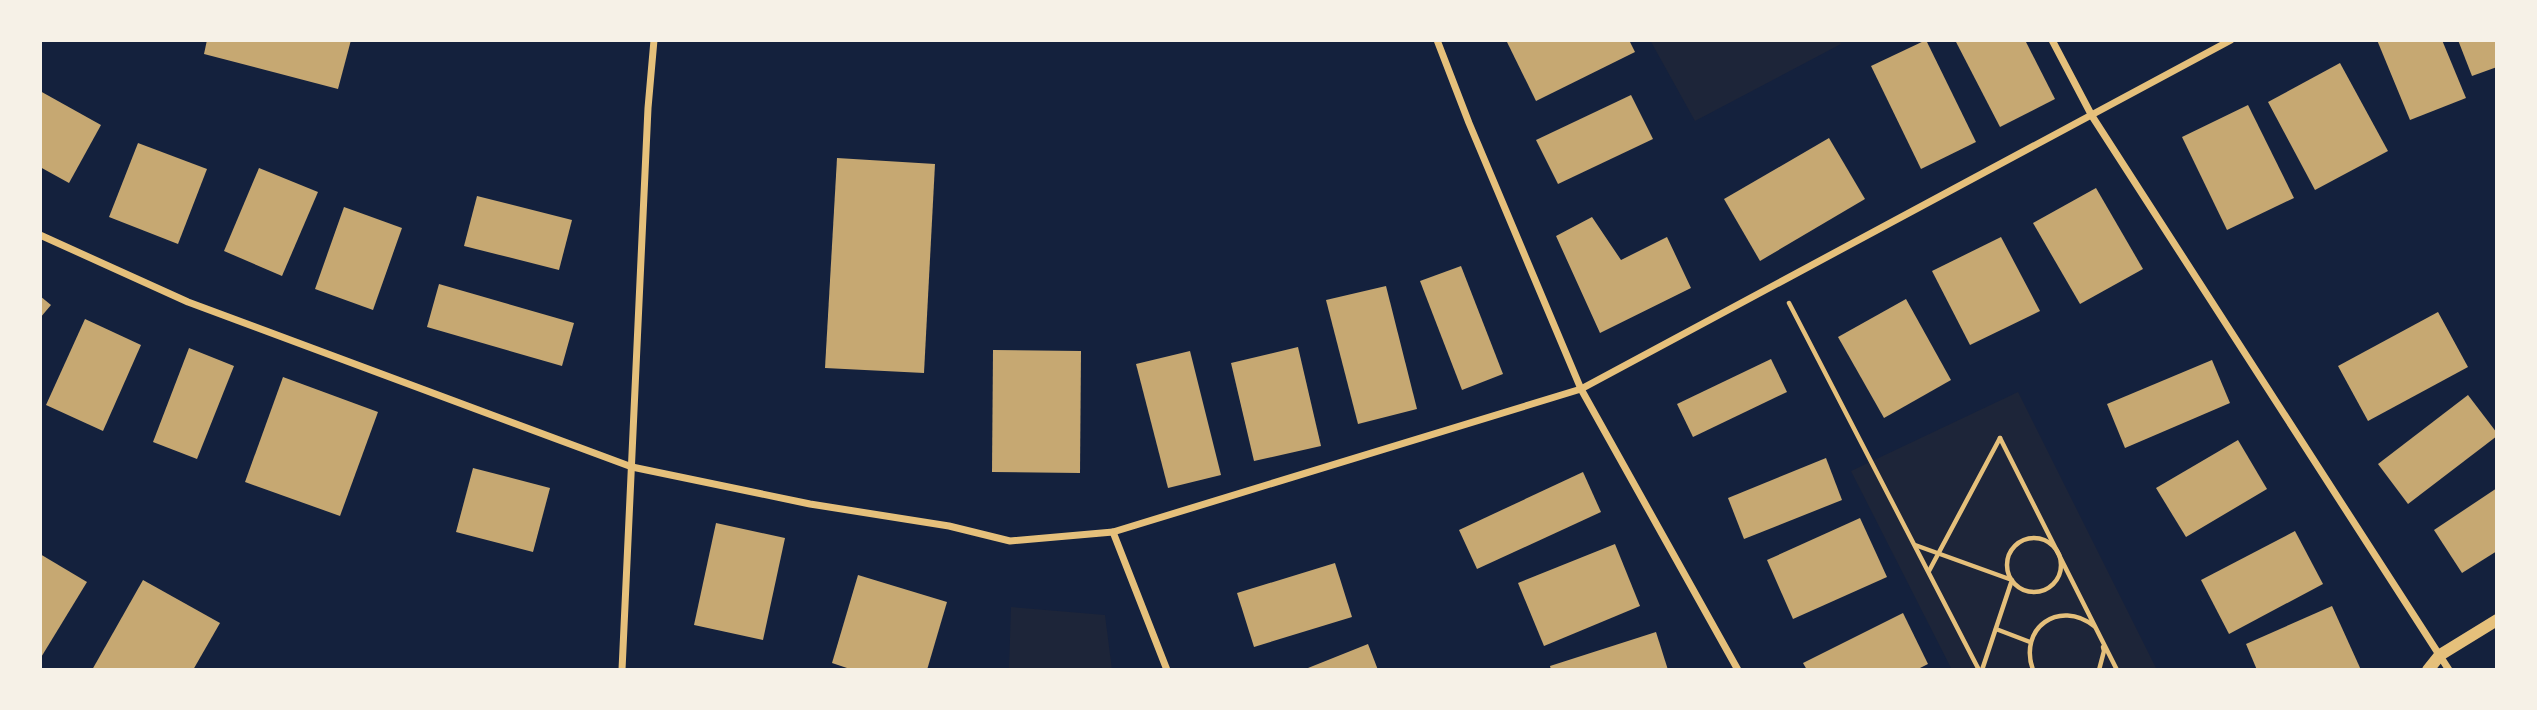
<svg xmlns="http://www.w3.org/2000/svg" width="2537" height="710" font-family="Bitter,serif">
<rect width="100%" height="100%" fill="#14213d"/>
<g fill="#1d2539">
<polygon points="1650,40 1839,40 1841,44 1695,121"/>
<polygon points="2018,392 2157,670 1952,670 1851,471"/>
<polygon points="1011,607 1105,615 1112,670 1009,670"/>
</g>
<g fill="#c6a872">
<polygon points="207,40 351,40 338,89 204,54"/>
<polygon points="1506,40 1629,40 1635,52 1536,101"/>
<polygon points="1926,40 1976,142 1921,169 1871,66"/>
<polygon points="1955,40 2025,40 2055,99 2000,127"/>
<polygon points="2377,40 2442,40 2466,98 2410,120"/>
<polygon points="2458,40 2497,40 2497,67 2472,76"/>
<polygon points="2340,63 2388,151 2315,190 2268,102"/>
<polygon points="40,91 101,125 69,183 40,167"/>
<polygon points="1631,95 1653,139 1558,184 1536,140"/>
<polygon points="2248,105 2294,198 2227,230 2182,137"/>
<polygon points="1829,138 1865,199 1760,261 1724,199"/>
<polygon points="138,143 207,169 178,244 109,217"/>
<polygon points="837,158 935,164 924,373 825,368"/>
<polygon points="259,168 318,192 282,276 224,251"/>
<polygon points="2096,188 2143,269 2080,304 2033,223"/>
<polygon points="477,196 572,220 559,270 464,246"/>
<polygon points="344,207 402,228 373,310 315,289"/>
<polygon points="1592,217 1621,260 1667,237 1691,288 1600,333 1556,236"/>
<polygon points="2001,237 2040,311 1970,345 1932,271"/>
<polygon points="1461,266 1503,374 1462,390 1420,281"/>
<polygon points="439,284 574,323 562,366 427,327"/>
<polygon points="1386,286 1417,409 1358,424 1326,300"/>
<polygon points="40,296 51,305 40,318"/>
<polygon points="1906,299 1951,380 1884,418 1838,337"/>
<polygon points="2438,312 2468,367 2368,421 2338,366"/>
<polygon points="85,319 141,345 103,431 46,405"/>
<polygon points="1298,347 1321,446 1254,461 1231,363"/>
<polygon points="189,348 234,366 197,459 153,442"/>
<polygon points="993,350 1081,351 1080,473 992,472"/>
<polygon points="1190,351 1221,475 1168,488 1136,364"/>
<polygon points="1771,359 1787,392 1693,437 1677,404"/>
<polygon points="2212,360 2230,403 2125,448 2107,404"/>
<polygon points="283,377 378,412 340,516 245,482"/>
<polygon points="2468,395 2497,433 2497,436 2408,504 2378,464"/>
<polygon points="2238,440 2267,489 2186,537 2156,488"/>
<polygon points="1826,458 1842,500 1744,539 1728,498"/>
<polygon points="473,468 550,488 533,552 456,532"/>
<polygon points="1583,472 1601,512 1477,569 1459,530"/>
<polygon points="2497,488 2497,551 2462,573 2434,530"/>
<polygon points="1860,518 1887,577 1793,619 1767,560"/>
<polygon points="716,523 785,538 763,640 694,625"/>
<polygon points="2295,531 2323,584 2229,634 2201,580"/>
<polygon points="1615,544 1640,606 1544,646 1518,583"/>
<polygon points="40,554 87,582 40,659"/>
<polygon points="1335,563 1352,617 1254,647 1237,593"/>
<polygon points="858,575 947,602 927,670 853,670 832,663"/>
<polygon points="143,580 220,623 193,670 92,670"/>
<polygon points="2332,606 2361,670 2257,670 2246,644"/>
<polygon points="1903,613 1928,664 1916,670 1807,670 1803,663"/>
<polygon points="1656,632 1668,670 1551,670 1550,666"/>
<polygon points="1368,644 1378,670 1303,670"/>
</g>
<g fill="none" stroke-linecap="round" stroke-linejoin="round">
<g stroke="#e5c07b" stroke-width="4.5">
<polyline points="1789,303 1979,670"/>
<polyline points="2000,438 2117,670"/>
<circle cx="2034" cy="565" r="27"/>
<polyline points="1915,545 2012,580 1982,670"/>
<polyline points="1929,571 2000,438"/>
<polyline points="1996,629 2030,642"/>
<path d="M 2033,670 C 2018,628 2059,599 2094,626"/>
<polyline points="2099,670 2104,651 2103,647"/>
</g>
<g stroke="#e5c07b" stroke-width="7">
<polyline points="1437,40 1469,123 1581,389 1738,670"/>
<polyline points="2052,40 2092,116 2449,670"/>
<polyline points="40,235 188,302 632,467 810,504 949,526 1010,541 1113,532 1581,389 2231,40"/>
<polyline points="1113,532 1167,670"/>
<polyline points="622,670 648,108 654,40"/>
</g>
<polyline stroke="#e5c07b" stroke-width="12" points="2428,670 2440,655 2497,620"/>
</g>
<rect width="2537" height="710" fill="none" stroke="#f6f1e7" stroke-width="84"/>
</svg>
